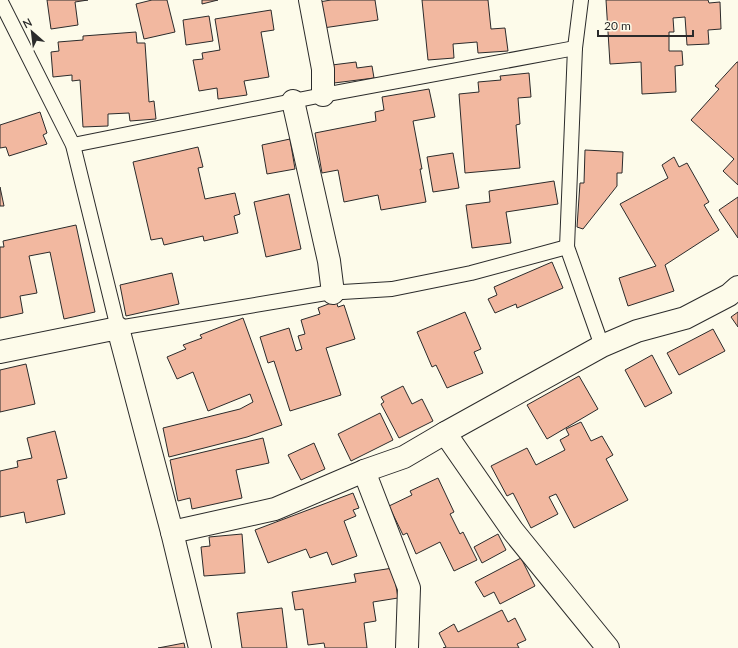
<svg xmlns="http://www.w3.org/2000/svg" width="738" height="648" font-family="Lato,sans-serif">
<rect width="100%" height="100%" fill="#fdfbea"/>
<g fill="#f2b8a0" stroke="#2b2b2b">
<polygon points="47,0 88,0 75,2 78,25 51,29"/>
<polygon points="152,0 167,0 175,32 144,39 136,4"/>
<polygon points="202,0 218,0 202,4"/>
<polygon points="331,0 375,0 378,20 323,28 319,2"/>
<polygon points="422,0 488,0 491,29 505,28 508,51 478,53 477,42 453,44 454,58 428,60"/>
<polygon points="606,0 708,0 709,3 720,2 721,29 708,30 709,44 687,45 685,17 673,18 674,32 669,32 669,51 682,51 683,65 675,66 676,92 642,94 641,62 610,64"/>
<polygon points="271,10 274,30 261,32 269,77 244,81 247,95 218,99 217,88 199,91 193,60 203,59 202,53 220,50 215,19"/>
<polygon points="209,16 213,41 186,45 183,20"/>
<polygon points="136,32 137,43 145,43 149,102 154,101 156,119 130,121 129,113 108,114 108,126 83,127 80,80 72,81 72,75 53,77 51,52 59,51 58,42 83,40 83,36"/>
<polygon points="356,62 357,68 372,66 374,78 334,83 332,65"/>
<polygon points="737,62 738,62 738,185 723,171 734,159 691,120 719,89 715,86"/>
<polygon points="529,73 531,97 518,98 520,124 516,125 520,168 465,173 459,94 479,92 478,82 501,80 500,76"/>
<polygon points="429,89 435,117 413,121 422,169 420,169 426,202 381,210 378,195 344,202 338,170 322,173 315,133 376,121 375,112 384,110 382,97"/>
<polygon points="40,112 47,133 43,135 47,144 9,156 6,147 0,148 0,125"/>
<polygon points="290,139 295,169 267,174 262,145"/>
<polygon points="198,147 203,167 198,168 205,199 235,193 240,214 234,216 238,233 204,241 203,236 164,245 162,238 151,240 133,162"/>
<polygon points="585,150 623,152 622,173 617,173 617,186 583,229 577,227 580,183 584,183"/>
<polygon points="453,153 459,188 433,192 427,157"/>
<polygon points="674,157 679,167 687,163 709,202 704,205 719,230 665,265 674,291 628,306 619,278 656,266 620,204 668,178 662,165"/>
<polygon points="554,181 558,204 506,212 511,243 472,248 466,205 490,202 489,191"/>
<polygon points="0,187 4,206 0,206"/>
<polygon points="289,194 301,249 266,257 254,202"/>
<polygon points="738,197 738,238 719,210"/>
<polygon points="76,225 95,312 64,319 50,252 29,256 37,293 20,296 23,313 0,318 0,247 4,247 3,241"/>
<polygon points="552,262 563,288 517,308 516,304 495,313 488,299 497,295 494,287"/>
<polygon points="172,273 179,304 126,316 120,285"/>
<polygon points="336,301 338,307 344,305 355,339 326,348 341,395 290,411 274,361 268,363 260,337 289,328 296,351 302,349 298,336 305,334 301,320 320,314 318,308"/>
<polygon points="465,312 481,349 474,352 483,373 447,388 436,365 432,367 417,332"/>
<polygon points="738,312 738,327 731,317"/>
<polygon points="243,318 282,425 247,437 169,457 163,428 240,409 253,402 250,394 208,411 193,372 177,379 167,357 186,349 183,345 202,338 200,335"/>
<polygon points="713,329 725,351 679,375 667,353"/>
<polygon points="652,355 672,393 645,407 625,370"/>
<polygon points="26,364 35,404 0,412 0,370"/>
<polygon points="579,376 598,409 547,439 527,405"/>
<polygon points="403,386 412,404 422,399 433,421 399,438 381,404 384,402 381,397"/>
<polygon points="380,413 393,440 351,461 338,434"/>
<polygon points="581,422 591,441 602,436 613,455 606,459 628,500 574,528 556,494 549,497 558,514 531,528 513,493 507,496 491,466 527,448 536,465 565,450 560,440 569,435 566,429"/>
<polygon points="55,431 67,478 57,480 65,514 26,523 24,512 0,517 0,471 18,467 17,461 32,458 27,438"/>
<polygon points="263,438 269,463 236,470 242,498 192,509 190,498 178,501 170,460"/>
<polygon points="314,443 325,469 301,480 288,455"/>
<polygon points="438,478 454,512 450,514 460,534 463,532 477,560 454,571 440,542 416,554 407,533 403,535 389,506 412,495 410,491"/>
<polygon points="353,493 359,508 353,510 356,516 344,521 357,556 332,565 327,552 310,558 306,549 268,563 255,530"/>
<polygon points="242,534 245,573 204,576 201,547 210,546 209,537"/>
<polygon points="498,534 506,550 482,563 474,547"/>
<polygon points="521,558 535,586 500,604 494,592 484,597 475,582"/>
<polygon points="393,568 398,598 373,602 376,621 364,623 367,648 325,648 324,643 308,645 303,609 295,610 292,592 356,582 354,574"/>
<polygon points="282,608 287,648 242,648 237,613"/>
<polygon points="502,610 508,622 515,618 526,640 517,644 519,648 443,648 446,647 439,633 454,624 458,632"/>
<polygon points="184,643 185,648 158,648"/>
</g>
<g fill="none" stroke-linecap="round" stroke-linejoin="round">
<g stroke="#2b2b2b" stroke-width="16">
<g id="lane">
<polyline points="0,0 73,145 118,328 326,293 392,289 471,273 567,247"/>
<polyline points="581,0 575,48 567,247 602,346"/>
<polyline points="73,145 323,95 575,48"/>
</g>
</g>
<g stroke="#2b2b2b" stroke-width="24">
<g id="street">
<polyline points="310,0 323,69 323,95"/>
<polyline points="293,101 329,261 333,293"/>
<polyline points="0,352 118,328 172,532 200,648"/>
<polyline points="445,433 513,531 608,648"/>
<polyline points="364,471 409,588 407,648"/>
<polyline points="172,532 275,509 364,471 404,457 445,433 602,346 637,331 685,318 729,295 738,287"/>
</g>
</g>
<use href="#lane" stroke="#fdfbea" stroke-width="14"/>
<use href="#street" stroke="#fdfbea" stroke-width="22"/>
</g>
<g transform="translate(32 32) rotate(332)" stroke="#fdfbea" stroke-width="3" paint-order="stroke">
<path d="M0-3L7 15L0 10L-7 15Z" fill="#2b2b2b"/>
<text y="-6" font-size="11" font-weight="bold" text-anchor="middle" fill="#2b2b2b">N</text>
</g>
<path d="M598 30v6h95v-6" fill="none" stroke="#2b2b2b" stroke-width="2"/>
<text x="604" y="30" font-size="12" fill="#2b2b2b" stroke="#fdfbea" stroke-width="3" paint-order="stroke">20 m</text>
</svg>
